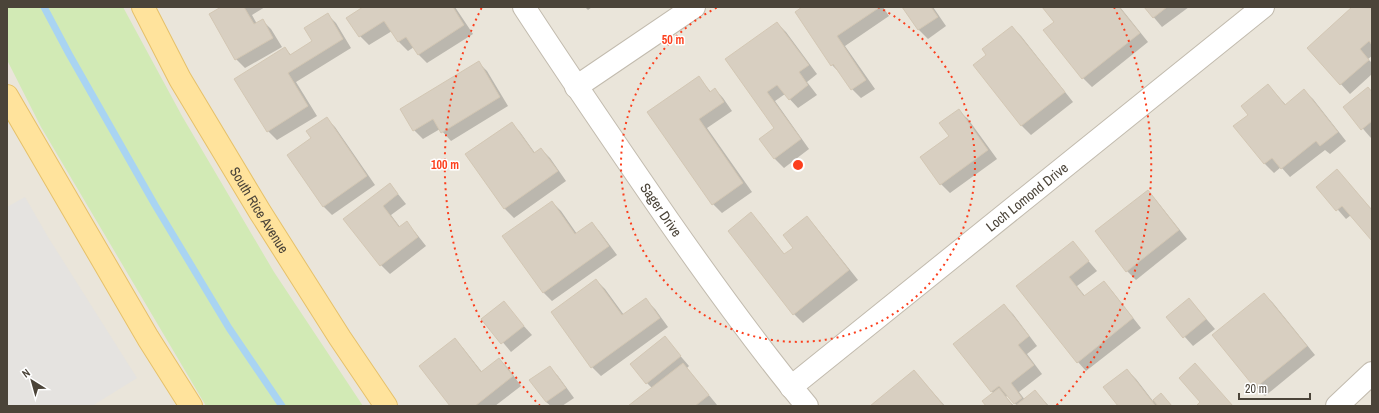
<svg xmlns="http://www.w3.org/2000/svg" width="1379" height="413" font-family="'Archivo Narrow',sans-serif">
<rect width="100%" height="100%" fill="#f6f3ec"/>
<rect fill="#eae5da" x="7" y="7" width="1365" height="399"/>
<polygon fill="#d2eab5" points="7,7 123,7 182,116 274,272 363,406 206,406 41,127 7,60"/>
<polygon fill="#e5e3e0" points="25,197 48,237 137,378 92,406 7,406 7,207"/>
<g fill="#0003">
<polygon points="223,7 265,7 252,15 257,24 262,20 271,29 282,47 245,68 236,59"/>
<polygon points="365,7 455,7 473,34 427,63 418,54 414,47 408,51 399,42 392,31 369,45 360,36"/>
<polygon points="585,7 592,7 588,10"/>
<polygon points="804,7 883,7 889,16 845,46 875,89 861,98 852,89 841,74 832,65"/>
<polygon points="903,7 933,7 946,26 928,39 919,30"/>
<polygon points="1044,7 1120,7 1148,42 1092,87 1083,78 1045,31 1056,22"/>
<polygon points="1145,7 1189,7 1162,27"/>
<polygon points="1354,7 1371,7 1372,8 1372,56 1368,59 1372,63 1372,74 1350,94 1308,48"/>
<polygon points="327,14 336,23 351,48 296,82 317,116 277,140 268,131 235,79 285,48 291,55 313,41"/>
<polygon points="777,23 786,32 817,74 807,82 817,95 798,108 785,94 775,101 809,149 784,168 775,159 760,139 776,128 726,60"/>
<polygon points="1012,27 1021,36 1073,102 1031,135 1022,126 975,65 988,55"/>
<polygon points="478,62 487,71 508,106 451,141 440,129 423,139 414,130"/>
<polygon points="699,78 711,92 715,89 723,98 732,111 707,128 752,192 722,213 713,204 649,112"/>
<polygon points="1268,85 1286,105 1304,91 1313,99 1346,141 1330,154 1325,150 1290,177 1281,167 1274,173 1265,164 1235,126 1249,115"/>
<polygon points="1372,92 1372,137 1371,138 1344,107"/>
<polygon points="959,111 968,119 997,159 950,193 941,184 921,157 950,136"/>
<polygon points="326,118 335,127 375,185 332,215 323,206 313,138"/>
<polygon points="511,123 520,132 535,153 541,149 550,158 566,181 514,218 505,209 466,154"/>
<polygon points="1337,170 1372,210 1372,239 1351,215 1346,219 1318,187"/>
<polygon points="390,184 406,204 391,215 400,227 406,223 415,232 426,246 390,274 381,265 345,219"/>
<polygon points="1148,191 1156,200 1187,239 1136,280 1127,271"/>
<polygon points="552,202 561,211 577,234 592,223 600,232 617,255 552,301 543,292"/>
<polygon points="751,214 760,223 785,255 794,248 807,217 815,226 858,280 803,323 794,314"/>
<polygon points="1073,243 1097,271 1077,286 1085,296 1104,282 1112,291 1141,328 1086,371 1078,362 1018,286"/>
<polygon points="596,280 605,289 624,315 646,300 655,309 668,327 601,376 592,367"/>
<polygon points="1264,294 1273,303 1315,355 1265,396 1256,387 1214,335"/>
<polygon points="1189,299 1215,329 1193,346 1167,317"/>
<polygon points="503,303 532,335 511,352 483,319"/>
<polygon points="1004,305 1013,314 1037,346 1027,354 1042,374 1019,392 1025,400 1035,391 1049,406 1017,406 1008,395 1006,397 1014,406 987,406 993,393 955,344"/>
<polygon points="665,338 689,366 687,368 717,405 715,406 630,406 652,388 647,383"/>
<polygon points="455,339 463,348 482,372 499,359 508,368 521,386 495,406 451,406"/>
<polygon points="549,367 558,376 574,398 562,406 551,406 546,402"/>
<polygon points="1127,370 1136,379 1153,401 1161,395 1172,406 1120,406"/>
<polygon points="914,371 945,406 871,406"/>
</g>
<g fill="none" stroke-linecap="round" stroke-linejoin="round">
<polyline stroke="#a9d4f2" stroke-width="7" points="44,7 69,54 155,205 229,328 282,406"/>
</g>
<g fill="#d8cfc1" stroke="#d3c7b4">
<polygon points="221,7 244,7 254,24 263,19 273,38 235,60 209,14"/>
<polygon points="363,7 453,7 464,25 418,55 406,37 398,42 384,21 359,37 346,18"/>
<polygon points="802,7 880,7 837,36 866,80 851,90 833,64 831,66 795,12"/>
<polygon points="902,7 931,7 938,17 918,30"/>
<polygon points="1042,7 1119,7 1140,33 1082,79 1043,30 1054,22"/>
<polygon points="1144,7 1167,7 1153,18"/>
<polygon points="1352,7 1372,8 1372,45 1369,41 1360,49 1369,60 1340,85 1307,48"/>
<polygon points="328,13 343,39 288,73 308,106 267,132 234,79 285,47 290,55 312,41 304,28"/>
<polygon points="777,22 809,65 799,72 808,85 789,100 777,85 767,92 801,139 774,159 759,139 774,128 725,59"/>
<polygon points="1012,26 1065,92 1021,126 973,65 986,55 982,49"/>
<polygon points="479,61 500,97 441,133 433,119 413,131 400,109"/>
<polygon points="699,76 710,92 715,88 724,102 699,119 743,183 712,205 647,112"/>
<polygon points="1268,84 1285,105 1304,89 1338,132 1320,146 1316,141 1281,169 1272,158 1264,164 1233,126 1248,115 1241,106"/>
<polygon points="1368,87 1372,92 1372,121 1361,130 1343,107"/>
<polygon points="959,109 988,150 940,185 920,157 949,136 939,123"/>
<polygon points="327,117 367,176 323,207 287,155 311,138 306,131"/>
<polygon points="512,122 534,153 541,148 558,171 504,209 465,154"/>
<polygon points="1337,169 1372,210 1372,241 1342,206 1336,211 1316,187"/>
<polygon points="390,183 398,194 383,206 399,227 407,221 418,237 380,266 343,219"/>
<polygon points="1148,190 1179,230 1126,272 1095,231"/>
<polygon points="552,201 575,234 592,222 609,246 543,293 502,236"/>
<polygon points="751,212 784,254 793,248 783,235 807,216 849,270 793,315 728,231"/>
<polygon points="1073,241 1089,261 1069,277 1084,296 1104,281 1133,318 1077,363 1016,286"/>
<polygon points="596,279 622,315 646,298 660,318 591,368 551,312"/>
<polygon points="1264,293 1307,346 1255,388 1212,335"/>
<polygon points="1189,298 1206,319 1183,338 1166,317"/>
<polygon points="504,301 524,326 501,344 481,319"/>
<polygon points="1004,304 1029,336 1018,345 1034,365 1011,383 1022,398 1014,404 999,386 991,392 953,344"/>
<polygon points="665,336 681,356 646,384 630,364"/>
<polygon points="455,338 481,372 499,358 513,376 475,406 450,406 419,366"/>
<polygon points="683,363 709,395 695,406 628,406"/>
<polygon points="1195,363 1233,406 1196,406 1200,402 1179,378"/>
<polygon points="550,366 566,388 546,402 529,380"/>
<polygon points="1127,369 1155,405 1154,406 1118,406 1103,387"/>
<polygon points="914,370 944,406 870,406"/>
<polygon points="999,388 1013,406 986,406 982,401"/>
<polygon points="1035,390 1048,406 1015,406"/>
<polygon points="1161,393 1172,406 1158,406 1153,400"/>
</g>
<g fill="none" stroke-linecap="round" stroke-linejoin="round">
<g stroke="#c2bbae" stroke-width="24">
<g id="minor">
<path id="s1" d="M 524,7 C 571,79 619,149 668,220 C 712,283 758,347 807,406"/>
<polyline points="576,87 694,7"/>
<path id="s2" d="M 791,387 L 1263,7"/>
<polyline points="1337,406 1372,373"/>
</g>
</g>
<g stroke="#e6c16a" stroke-width="24">
<g id="major">
<path id="s3" d="M 143,7 L 180,79 L 260,212 L 340,338 L 386,406"/>
<polyline points="7,96 148,338 191,406"/>
</g>
</g>
<use href="#minor" stroke="#fff" stroke-width="22"/>
<use href="#major" stroke="#ffe39c" stroke-width="22"/>
</g>
<g fill="none" stroke="#fc3f1d" stroke-width="2" stroke-dasharray="2 4">
<path d="M878 7A177 177 0 1 1 718 7"/>
<path d="M540 406A353 353 0 0 1 482 7M1114 7A353 353 0 0 1 1056 406"/>
</g>
<g text-anchor="middle" dominant-baseline="central" stroke-width="3" stroke-linejoin="round" paint-order="stroke">
<g font-size="14" fill="#4b4439" stroke="#fff">
<text stroke="none"><textPath href="#s2" startOffset="303">Loch Lomond Drive</textPath></text>
<text stroke="none"><textPath href="#s3" startOffset="234">South Rice Avenue</textPath></text>
<text stroke="none"><textPath href="#s1" startOffset="245">Sager Drive</textPath></text>
</g>
</g>
<circle cx="798" cy="165" r="6" fill="#fc3f1d" stroke="#fff" stroke-width="2"/>
<g font-size="12" text-anchor="middle" font-weight="bold" fill="#fc3f1d" stroke="#fff" stroke-width="3" stroke-linejoin="round" paint-order="stroke">
<text x="673" y="44">50 m</text>
<text x="445" y="169">100 m</text>
</g>
<rect width="1379" height="413" fill="none" stroke="#4b4439" stroke-width="16"/>
<g transform="translate(32 381) rotate(323)" stroke="#ffffff" stroke-width="3" paint-order="stroke">
<path d="M0-3L7 15L0 10L-7 15Z" fill="#4b4439"/>
<text y="-6" font-size="11" font-weight="bold" text-anchor="middle" fill="#4b4439">N</text>
</g>
<path d="M1239 393v6h71v-6" fill="none" stroke="#4b4439" stroke-width="2"/>
<text x="1245" y="393" font-size="12" fill="#4b4439" stroke="#ffffff" stroke-width="3" paint-order="stroke">20 m</text>
</svg>
